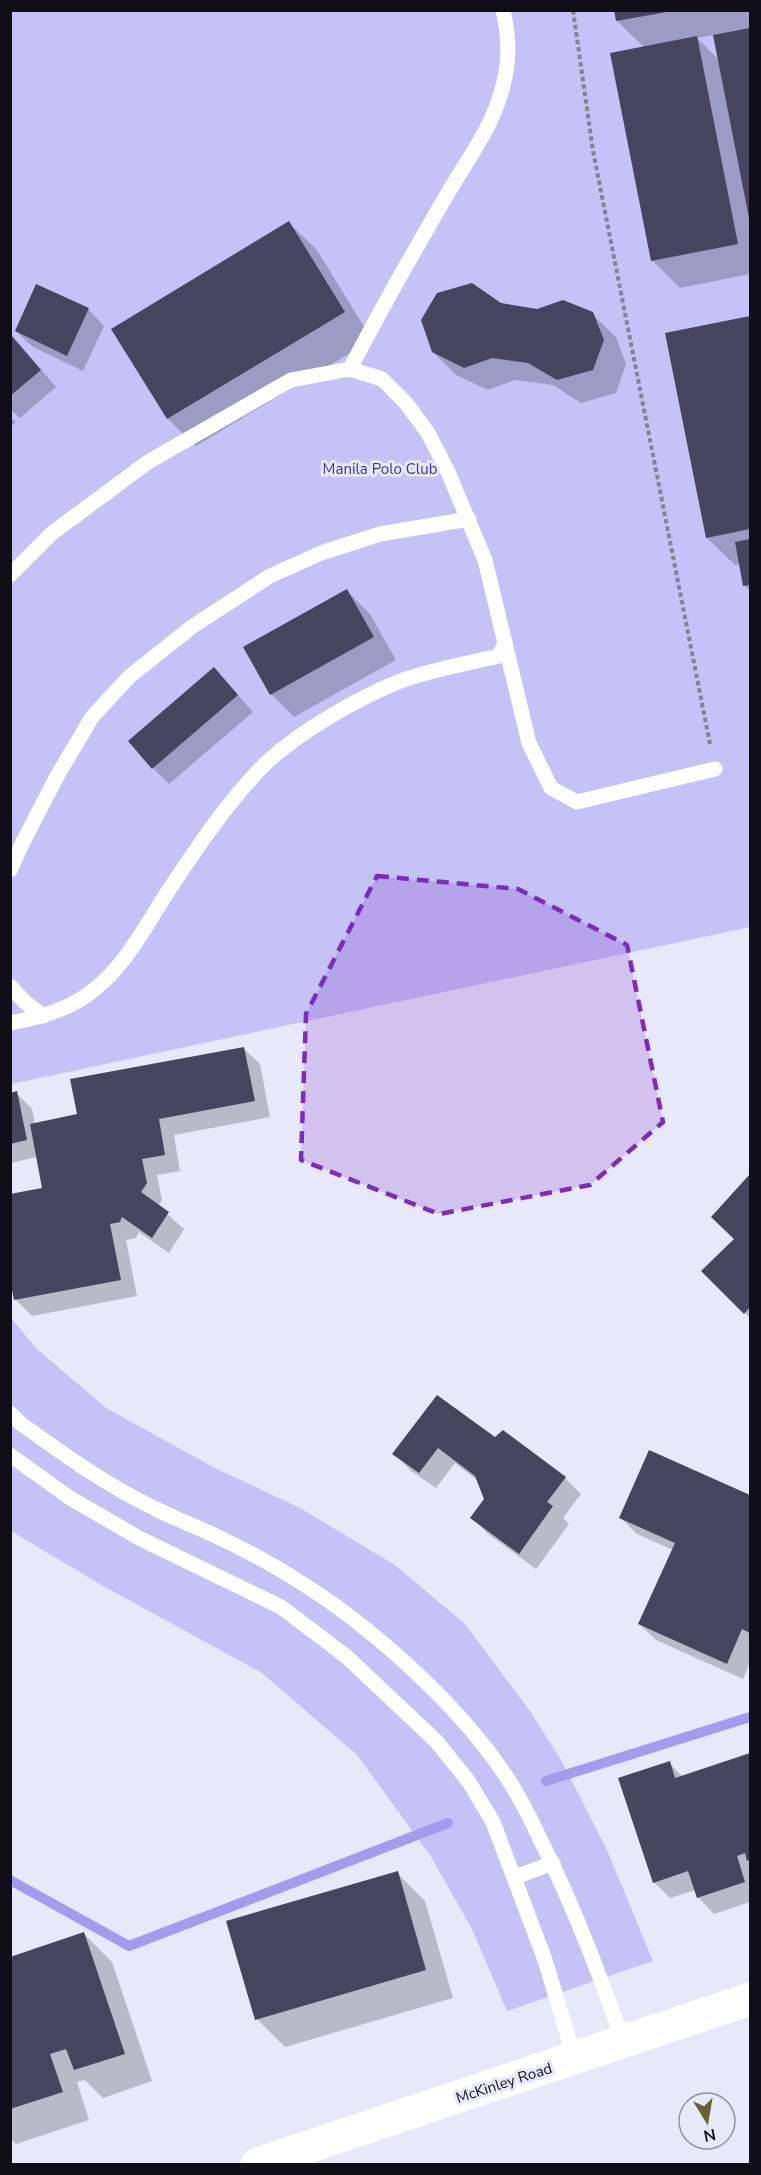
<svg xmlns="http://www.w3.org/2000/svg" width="761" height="2175" font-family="'Nunito Sans',sans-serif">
<rect width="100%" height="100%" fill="#e8e8fb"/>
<g fill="#c4c2f6">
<polygon points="10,11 750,11 750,927 11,1084"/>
<polygon points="10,1317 37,1349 106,1408 215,1468 300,1508 395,1565 465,1624 530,1711 561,1760 607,1850 653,1961 507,2011 472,1929 430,1855 357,1755 262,1673 105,1587 11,1531"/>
</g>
<g fill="#0003" fill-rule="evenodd">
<path d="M 615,10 L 750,10 L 750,274 L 680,288 L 652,260 L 645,48 L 617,21 ZM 715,35 L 720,61 L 697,38 Z"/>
<polygon points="289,223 317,250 372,340 196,446 168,419 113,329"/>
<polygon points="500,304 537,310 592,314 616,337 626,364 616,393 581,403 553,385 515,380 488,390 456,375 433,352"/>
<polygon points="88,309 104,326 83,371 33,347 16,331"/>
<polygon points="750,318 750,591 745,586 741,564 735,565 707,538 667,334"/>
<polygon points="10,333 56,387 20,418 10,409"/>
<polygon points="10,416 16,422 10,427"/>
<polygon points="347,591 370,614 396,660 294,717 271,694 245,647"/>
<polygon points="230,686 253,712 169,784 153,768"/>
<polygon points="243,1048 260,1064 270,1117 174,1135 180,1171 157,1175 162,1200 158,1206 184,1229 169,1253 139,1232 136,1238 126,1240 137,1296 32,1316 16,1300 43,1189 37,1157 10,1163 10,1094 16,1093 32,1109 35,1124 79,1116"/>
<polygon points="750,1176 750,1318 703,1271 736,1239 713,1217"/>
<polygon points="495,1439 565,1478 581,1494 563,1518 569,1524 536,1569 488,1534 472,1517 486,1499 478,1481 455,1463 436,1488 410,1470 394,1453"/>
<polygon points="650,1452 750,1497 750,1662 743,1679 656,1640 639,1624 673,1550 637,1534 621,1518"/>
<polygon points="750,1755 750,1902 714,1914 698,1897 696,1890 670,1898 654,1882 669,1763 683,1777"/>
<polygon points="397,1873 425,1901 453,1998 285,2047 257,2019"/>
<polygon points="84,1934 112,1962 152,2081 103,2098 85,2080 77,2082 89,2120 16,2144 10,2139 10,1958"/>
</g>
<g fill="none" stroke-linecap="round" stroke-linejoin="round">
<g stroke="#a29bee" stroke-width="10">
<polyline points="546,1781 750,1717"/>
<polyline points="10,1880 129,1946 448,1823"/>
</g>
</g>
<g fill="#46445e">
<polygon points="614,10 666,10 667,12 616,21"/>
<polygon points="750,28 750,218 749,218 713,35"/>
<polygon points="697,36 738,244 651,261 610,53"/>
<polygon points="289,221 345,312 167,419 111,329"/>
<polygon points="472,283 501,303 537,309 563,300 593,312 604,340 593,370 557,380 528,363 492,358 464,368 432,352 421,320 437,293"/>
<polygon points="36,284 89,308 67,356 15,331"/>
<polygon points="750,316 750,529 706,538 665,333"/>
<polygon points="10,334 41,370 10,396"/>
<polygon points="750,539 750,585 743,586 735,542"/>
<polygon points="347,589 374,637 270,695 243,647"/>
<polygon points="214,667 238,695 152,769 128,741"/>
<polygon points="244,1047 255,1101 159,1119 165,1155 142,1159 147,1183 141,1192 169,1212 152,1238 122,1217 120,1222 110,1224 121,1280 14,1300 10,1281 10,1194 42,1188 30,1124 77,1114 70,1079"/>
<polygon points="17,1091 27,1140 10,1144 10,1093"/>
<polygon points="750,1174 750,1307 744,1314 701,1271 734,1239 711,1217"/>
<polygon points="437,1395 495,1437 503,1430 566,1477 547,1502 553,1506 519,1554 470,1518 484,1499 475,1476 438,1448 419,1473 392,1454"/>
<polygon points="649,1450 750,1495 750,1633 742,1629 727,1664 638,1624 675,1543 619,1518"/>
<polygon points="750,1753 750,1860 747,1861 745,1853 737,1856 745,1882 697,1898 688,1871 653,1883 618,1778 670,1761 675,1778"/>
<polygon points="398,1871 426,1970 255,2020 226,1921"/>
<polygon points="84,1932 125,2054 74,2070 66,2049 50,2054 63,2092 10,2109 10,1957"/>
</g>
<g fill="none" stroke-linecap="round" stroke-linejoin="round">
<polyline stroke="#848392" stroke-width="4" stroke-dasharray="4.5 3" stroke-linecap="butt" points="573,10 593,151 710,744"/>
<g stroke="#fff" stroke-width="15">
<path d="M 350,369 C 381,309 414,251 448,193 C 466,162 490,130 500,96 C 510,65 510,42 503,10"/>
<path d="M 10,575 L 51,534 L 148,462 L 291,380 L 350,369 L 382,379 L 406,403 L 428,433 L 448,472 L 485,560 L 505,643 L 499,656 C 465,664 429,670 398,682 C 354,700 292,736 260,769 C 223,808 194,852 165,896 C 142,932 123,970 87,995 C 65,1011 37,1018 10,1023"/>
<polyline points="505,643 529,743 551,788 577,802 715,769"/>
<polyline points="10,870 24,840 56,778 92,717 130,676 193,626 270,576 321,553 380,534 469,519"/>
<polyline points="10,986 25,1002 43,1016"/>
<path d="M 10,1413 L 20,1423 C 63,1454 106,1485 154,1508 C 177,1520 201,1528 224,1540 C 250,1552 276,1567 300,1582 C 369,1625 452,1699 499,1766 C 516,1789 529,1815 541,1841 C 574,1906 599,1974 624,2043"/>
<polyline points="10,1455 70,1498 139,1538 281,1607 347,1657 436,1741 469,1782 493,1822 545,1960 575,2060"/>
<polyline points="515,1877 553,1863"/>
</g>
<polyline stroke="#fff" stroke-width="33" points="257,2164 750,1999"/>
</g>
<path fill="#7b2cbf" fill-opacity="0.2" stroke="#7b2cbf" stroke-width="4.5" stroke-dasharray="12 8" stroke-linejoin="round" d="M 377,876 L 518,889 L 627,945 L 663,1122 L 590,1185 L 439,1214 L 301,1160 L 306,1014 Z"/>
<g text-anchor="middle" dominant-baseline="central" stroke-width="6" stroke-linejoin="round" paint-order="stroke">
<g font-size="15" fill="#463391" stroke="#e8e8fb">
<text x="380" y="469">Manila Polo Club</text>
</g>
<g font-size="15" fill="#100f19" stroke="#e8e8fb">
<text transform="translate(504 2083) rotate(-18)">McKinley Road</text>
</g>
</g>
<rect width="761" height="2175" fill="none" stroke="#100f19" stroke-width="24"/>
<g transform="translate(707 2121) rotate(169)"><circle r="28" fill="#e8e8fb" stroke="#9291a1" stroke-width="1.5"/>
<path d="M0-4.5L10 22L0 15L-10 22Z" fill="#656330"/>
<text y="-9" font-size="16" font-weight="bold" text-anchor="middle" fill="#100f19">N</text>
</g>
</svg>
